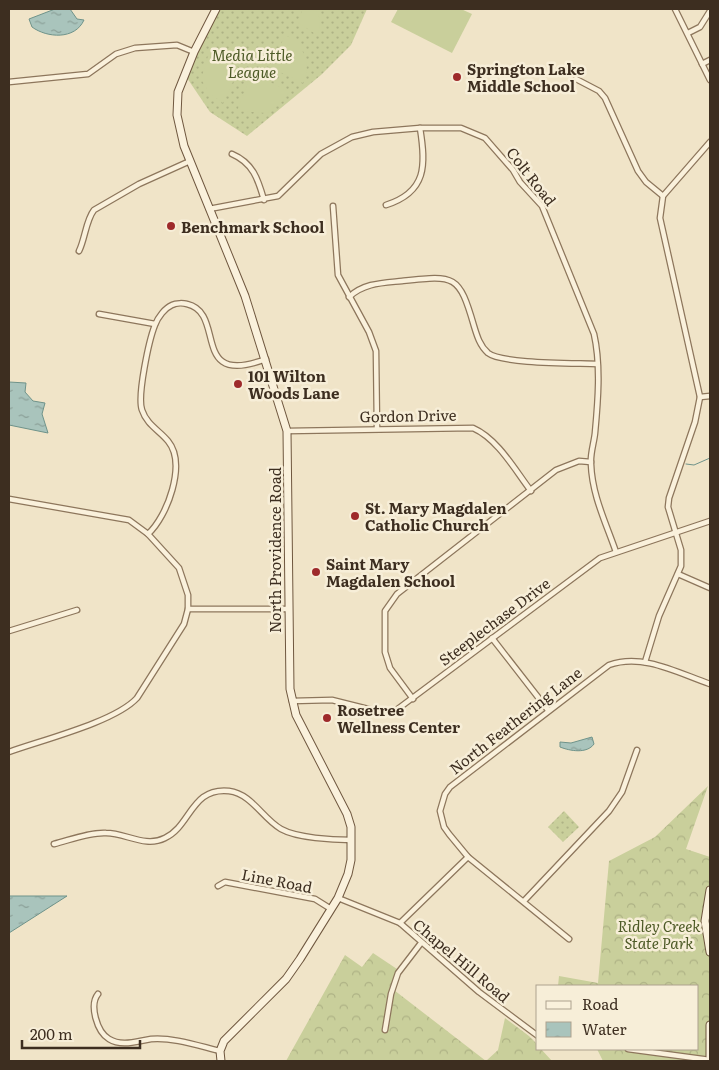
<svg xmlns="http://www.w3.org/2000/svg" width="719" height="1070" font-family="Literata,serif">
<defs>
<pattern id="grass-dots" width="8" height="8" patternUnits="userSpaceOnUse" patternTransform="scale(1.25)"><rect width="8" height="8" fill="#c9cf9b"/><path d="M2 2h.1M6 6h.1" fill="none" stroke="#aeb285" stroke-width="1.8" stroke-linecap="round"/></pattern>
<pattern id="forest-crowns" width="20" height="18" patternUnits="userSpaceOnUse" patternTransform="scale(1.25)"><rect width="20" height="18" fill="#c9cf9b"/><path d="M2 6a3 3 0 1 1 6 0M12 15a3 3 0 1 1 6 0" fill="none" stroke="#aeb285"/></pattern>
<pattern id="water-ripples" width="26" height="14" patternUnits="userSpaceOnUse" patternTransform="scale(1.25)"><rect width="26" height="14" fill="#a9c4bc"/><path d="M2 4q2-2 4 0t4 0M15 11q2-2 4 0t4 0" fill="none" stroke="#8ba098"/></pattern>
</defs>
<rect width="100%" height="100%" fill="#f0e4c8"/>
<g fill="url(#grass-dots)">
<polygon points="219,9 367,9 351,45 321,75 247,136 210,112 185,75"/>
<polygon points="564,811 579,827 563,842 548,827"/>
</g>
<g fill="url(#forest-crowns)">
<polygon points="708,786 686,849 710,857 710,1061 603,1061 597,1049 698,1049 698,986 558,986 559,976 598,983 609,861 655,837"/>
<polygon points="373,953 397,969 390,987 486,1061 498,1050 505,1018 529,1036 538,1045 538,1049 541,1049 552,1061 286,1061 345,955 362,967"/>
</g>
<g fill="#c9cf9b">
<path d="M 303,9 L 316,9 C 320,18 322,25 317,35 L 297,22 Z"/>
<polygon points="398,9 461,9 472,14 452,53 391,22"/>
<path d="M 285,35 C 304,43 312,66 303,83 L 271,68 Z"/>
<polygon points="208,56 236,65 239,69 223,103 209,93 201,79"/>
<polygon points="255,74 289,92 283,101 267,113 237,111 250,77"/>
</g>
<g fill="url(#water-ripples)" stroke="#6f938a">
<path d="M 55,9 L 70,9 L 77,19 L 84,20 C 75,40 47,38 32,27 L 29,19 Z"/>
<polygon points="9,382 26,383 25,392 33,401 45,403 42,414 48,433 9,425"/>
<path d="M 592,737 L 594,744 C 587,754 570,751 560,747 L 560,742 L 571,743 Z"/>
<polygon points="9,896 67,896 9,933"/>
</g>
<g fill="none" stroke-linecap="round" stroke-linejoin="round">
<polyline stroke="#6f938a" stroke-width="1" points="686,464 694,465 710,458"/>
<g stroke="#8d765c" stroke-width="7">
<g id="street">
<polyline points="675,9 710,80"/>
<polyline points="688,33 700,27 710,11"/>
<polyline points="702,64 710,60"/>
<polyline points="576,79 599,91 605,98 638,171 646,182 663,196"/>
<polyline points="9,82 88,74 116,54 135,48 177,45 194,52"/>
<path d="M 232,154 C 253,163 258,179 264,200"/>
<path d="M 386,205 C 427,192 426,165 420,128"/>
<polyline points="333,206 338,275 369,332 376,351 377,428"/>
<path d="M 209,209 L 278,196 L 321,154 L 352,137 L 373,132 L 420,128 L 461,128 L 485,138 L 513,170 L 520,182 L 542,206 L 594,334 C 601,365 598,401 595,433 C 594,443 590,454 591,464 C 592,495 606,523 616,552"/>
<path d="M 79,251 C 85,239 86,220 94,210 L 139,184 L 190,161"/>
<path d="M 349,297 C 364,283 382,283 402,281 C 455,275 459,274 474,326 C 477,336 480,346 488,353 C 502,364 576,363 597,364"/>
<polyline points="99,314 155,324"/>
<polyline points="700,397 710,396"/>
<path d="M 287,431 L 473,428 C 498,439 515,470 531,491"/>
<path d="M 9,499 L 129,520 L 148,534 L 179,568 L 188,595 L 188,609 L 184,624 L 137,698 C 115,722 42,740 9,752"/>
<path d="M 148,534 C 167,517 187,464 168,441 C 159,430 147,425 142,410 C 137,396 149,340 155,325 C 158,317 165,308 172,305 C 176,303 183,303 187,304 C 227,313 189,388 266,359"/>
<polyline points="678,574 710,588"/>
<polyline points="188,609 288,609"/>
<polyline points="9,631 77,610"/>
<polyline points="492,638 548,710"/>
<polyline points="645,662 659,616 681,566 681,550 668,507 669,498 695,422 700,397 660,218 663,196 710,142"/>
<polyline points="413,699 390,668 385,652 385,611 397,594 556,470 579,461 591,462"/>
<polyline points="292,701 332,700 380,712 395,711 600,558 710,521"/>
<path d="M 54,844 C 70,840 90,832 106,833 C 126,833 145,848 165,838 C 191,826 191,787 229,791 C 252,794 262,818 281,829 C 297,838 333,840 351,840"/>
<polyline points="218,886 225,882 315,899 331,909"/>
<polyline points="338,898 400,923 479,992 538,1036"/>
<polyline points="524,901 609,811 622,792 637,750"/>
<polyline points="400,923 468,857"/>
<path d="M 569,939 L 468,857 L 449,834 L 444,827 L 440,811 L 445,794 L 450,787 L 609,665 C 643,653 678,673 710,684"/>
<path d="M 98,994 C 89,1005 97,1032 109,1039 C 122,1047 137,1041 151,1039 C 173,1037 199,1046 220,1051"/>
<polyline points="385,1030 391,994 398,973 421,943"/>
<polyline points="628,1049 710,1060"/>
</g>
</g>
<g stroke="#6f573f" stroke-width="9">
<g id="secondary">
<polyline points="216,9 194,52 178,92 177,115 184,146 245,296 287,431 290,689 296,715 347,814 351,827 351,860 348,874 338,898 300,959 286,979 224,1041 220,1051 221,1061"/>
<polyline points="710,890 705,921 710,952"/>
<polyline points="710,1025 710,1057"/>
</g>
</g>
<use href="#street" stroke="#faf1dc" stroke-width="4.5"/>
<use href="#secondary" stroke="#faf1dc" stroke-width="7"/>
</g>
<g fill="#9e2a2b" stroke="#f7eed8" stroke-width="2">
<circle cx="457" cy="77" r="5"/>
<circle cx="171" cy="226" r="5"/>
<circle cx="238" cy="384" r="5"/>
<circle cx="355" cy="516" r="5"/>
<circle cx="316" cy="572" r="5"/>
<circle cx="327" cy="718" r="5"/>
</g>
<g text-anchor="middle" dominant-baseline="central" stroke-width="5" stroke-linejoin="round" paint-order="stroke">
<g font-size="15" font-style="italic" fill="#4d5a26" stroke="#f7eed8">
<text x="252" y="54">Media Little<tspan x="252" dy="17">League</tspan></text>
<text x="659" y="925">Ridley Creek<tspan x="659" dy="17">State Park</tspan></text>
</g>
<g font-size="15" font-weight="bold" fill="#3d2e20" stroke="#f7eed8" text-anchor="start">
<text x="467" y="68">Springton Lake<tspan x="467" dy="17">Middle School</tspan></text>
<text x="181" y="226">Benchmark School</text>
<text x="248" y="375">101 Wilton<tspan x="248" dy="17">Woods Lane</tspan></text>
<text x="365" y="507">St. Mary Magdalen<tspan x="365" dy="17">Catholic Church</tspan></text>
<text x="326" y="563">Saint Mary<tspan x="326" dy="17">Magdalen School</tspan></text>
<text x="337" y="709">Rosetree<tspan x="337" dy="17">Wellness Center</tspan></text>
</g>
<g font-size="15" fill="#3d2e20" stroke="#f7eed8">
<text transform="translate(532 176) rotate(52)">Colt Road</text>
<text transform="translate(408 415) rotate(-1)">Gordon Drive</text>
<text transform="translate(274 550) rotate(-90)">North Providence Road</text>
<text transform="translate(494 621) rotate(-37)">Steeplechase Drive</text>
<text transform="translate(515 720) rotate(-38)">North Feathering Lane</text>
<text transform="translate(277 880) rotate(11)">Line Road</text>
<text transform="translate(462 960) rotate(40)">Chapel Hill Road</text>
</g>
</g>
<rect width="719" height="1070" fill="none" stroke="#3d2e20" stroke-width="20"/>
<rect x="536" y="985" width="162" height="65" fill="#f7eed8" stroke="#ada18e"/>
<rect x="546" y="1001" width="25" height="8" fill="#faf1dc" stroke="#ada18e"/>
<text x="582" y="1010" font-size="15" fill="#3d2e20">Road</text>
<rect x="546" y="1022" width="25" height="15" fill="url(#water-ripples)" stroke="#ada18e"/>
<text x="582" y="1035" font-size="15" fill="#3d2e20">Water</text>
<path d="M22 1040v8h118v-8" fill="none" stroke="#3d2e20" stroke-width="2.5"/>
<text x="30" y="1040" font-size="15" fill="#3d2e20" stroke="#f7eed8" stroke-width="4" paint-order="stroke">200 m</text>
</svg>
